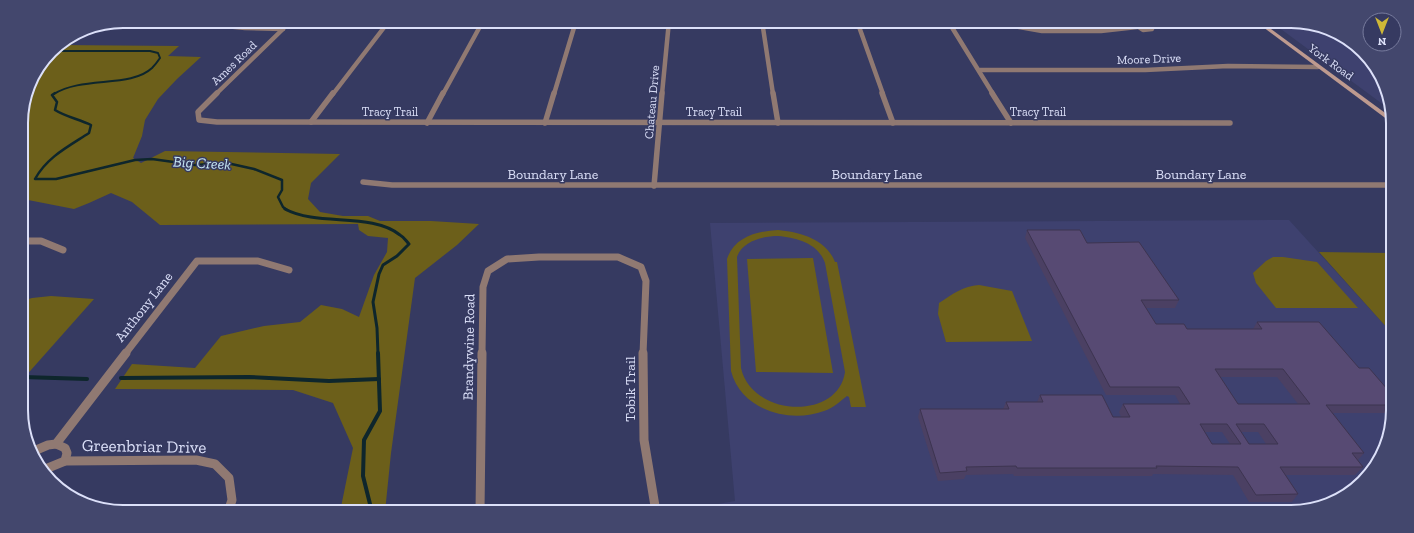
<svg xmlns="http://www.w3.org/2000/svg" width="1414" height="533" font-family="'Zilla Slab',serif">
<rect width="100%" height="100%" fill="#363a61"/>
<g fill="#3e416f">
<polygon points="1270,21 1291,21 1323,26 1368,56 1392,111"/>
<polygon points="1289,220 1389,330 1388,442 1353,491 1297,512 672,512 735,501 710,223"/>
</g>
<g fill="#6c5f1a" fill-rule="evenodd">
<polygon points="58,45 179,46 168,56 201,57 177,79 158,99 145,120 142,136 133,158 141,163 165,151 340,154 311,183 308,199 320,212 343,216 368,216 380,221 431,221 479,224 457,245 415,278 391,453 385,512 340,512 353,448 333,403 293,390 115,389 132,364 195,368 221,336 264,326 300,322 321,305 342,309 359,317 374,275 387,252 388,238 368,236 359,230 358,224 160,225 132,202 111,193 89,203 74,209 23,199 22,197 21,116 31,78"/>
<path d="M 778,230 C 800,232 826,239 835,262 L 837,262 L 866,407 L 851,407 L 849,397 L 847,396 C 840,401 834,408 824,411 C 789,424 741,410 731,371 L 727,259 C 734,237 757,231 778,230 ZM 778,236 C 797,238 818,243 825,263 L 845,372 C 838,421 752,417 741,368 L 737,257 C 742,241 763,236 778,236 Z"/>
<polygon points="1319,252 1390,253 1390,285 1385,291 1390,293 1389,330"/>
<polygon points="1273,257 1283,257 1317,262 1358,308 1276,308 1256,283 1253,273 1266,261"/>
<polygon points="813,258 833,373 756,372 747,259"/>
<path d="M 979,285 L 1012,291 L 1032,341 L 946,342 L 938,314 L 939,303 C 953,294 963,286 979,285 Z"/>
<polygon points="51,296 94,299 23,379 22,301 32,298"/>
</g>
<g fill="none" stroke-linecap="round" stroke-linejoin="round">
<path stroke="#0e262c" stroke-width="2" d="M 53,51 L 150,51 L 158,53 L 160,58 C 158,61 155,65 152,68 C 131,88 82,76 54,94"/>
<path stroke="#0e262c" stroke-width="2.5" d="M 55,93 L 52,95 L 57,102 L 55,110 C 66,117 79,119 91,125 L 89,133 C 69,146 47,157 35,179 L 56,179 L 135,160 L 152,159 L 195,165 L 227,163 L 254,169 L 282,180 L 282,190 L 278,197 L 283,207 L 287,210"/>
<path stroke="#0e262c" stroke-width="3" d="M 285,209 C 318,227 371,212 400,235 C 404,237 406,241 409,244 L 397,256 L 383,265 L 379,274 L 373,302 L 377,328 L 378,354"/>
<g stroke="#0e262c" stroke-width="4">
<polyline points="23,377 87,379"/>
<polyline points="121,378 249,377 329,381 379,379"/>
<polyline points="372,512 363,476 364,440 380,411 378,353"/>
</g>
<g stroke="#907972" stroke-width="4.5">
<polyline points="762,21 773,94"/>
<polyline points="857,21 883,94"/>
<polyline points="948,21 993,94"/>
<polyline points="112,23 196,23 245,28 283,29"/>
<polyline points="949,24 1001,24 1042,31 1101,31 1137,27"/>
<polygon points="1144,24 1151,26 1152,29 1143,30 1137,26"/>
<polyline points="980,70 1145,70 1228,66 1318,67"/>
<polyline points="216,94 283,29 288,21"/>
<polyline points="333,94 389,21"/>
<polyline points="443,94 483,21"/>
<polyline points="554,94 576,21"/>
<polyline points="662,94 669,21"/>
</g>
<g stroke="#907972" stroke-width="5.5">
<polyline points="217,93 198,112 199,120 217,122 1230,123"/>
<polyline points="773,93 778,123"/>
<polyline points="882,93 893,123"/>
<polyline points="992,93 1011,123"/>
<polyline points="311,122 333,93"/>
<polyline points="427,123 443,93"/>
<polyline points="545,123 554,93"/>
<polyline points="363,182 392,185 1391,185"/>
<polyline points="654,186 662,93"/>
</g>
<g stroke="#907972" stroke-width="7">
<polyline points="22,241 41,241 63,250"/>
<polyline points="125,354 197,261 258,261 289,270"/>
<polyline points="482,354 483,287 488,271 507,259 539,257 618,257 641,267 646,281 643,354"/>
</g>
<g stroke="#907972" stroke-width="9">
<polyline points="643,353 644,440 656,512"/>
<polyline points="56,444 65,448 67,453 65,461"/>
<polyline points="34,451 48,445 56,444 126,353"/>
<polyline points="43,470 65,461 196,460 215,464 229,478 232,500 228,512"/>
<polyline points="480,512 482,353"/>
</g>
<polygon fill="#be9a8f" fill-rule="evenodd" points="1255,21 1260,21 1392,118 1392,123"/>
</g>
<path fill="#4b4063" fill-rule="evenodd" d="M 1027,230 L 1087,243 L 1179,300 L 1175,308 L 1146,308 L 1156,324 L 1187,329 L 1253,329 L 1257,322 L 1359,368 L 1388,390 L 1388,413 L 1333,413 L 1364,453 L 1358,460 L 1363,467 L 1355,475 L 1286,475 L 1298,494 L 1292,502 L 1249,502 L 1233,475 L 1153,474 L 1152,476 L 1014,476 L 1013,474 L 966,475 L 964,479 L 938,481 L 918,417 L 920,409 L 1003,409 L 1006,402 L 1037,402 L 1040,395 L 1113,417 L 1121,417 L 1119,412 L 1123,404 L 1180,404 L 1175,395 L 1106,395 L 1025,238 ZM 1220,377 L 1277,377 L 1298,404 L 1238,404 ZM 1204,432 L 1222,432 L 1230,444 L 1212,444 ZM 1241,432 L 1258,432 L 1266,444 L 1249,444 Z"/>
<path fill="#574a73" stroke="#3d3450" fill-rule="evenodd" d="M 1027,230 L 1080,230 L 1087,243 L 1139,242 L 1179,300 L 1141,300 L 1156,324 L 1184,324 L 1187,329 L 1262,329 L 1257,322 L 1319,322 L 1359,368 L 1369,368 L 1388,390 L 1388,405 L 1326,405 L 1364,453 L 1352,453 L 1363,467 L 1280,467 L 1298,494 L 1256,495 L 1238,467 L 1156,466 L 1157,468 L 1017,468 L 1016,466 L 966,467 L 967,471 L 940,473 L 920,409 L 1009,409 L 1006,402 L 1043,402 L 1040,395 L 1102,395 L 1113,417 L 1130,417 L 1123,404 L 1190,404 L 1179,387 L 1110,387 ZM 1215,369 L 1283,369 L 1310,404 L 1238,404 ZM 1200,424 L 1227,424 L 1241,444 L 1212,444 ZM 1236,424 L 1264,424 L 1278,444 L 1249,444 Z"/>
<g text-anchor="middle" dominant-baseline="central" stroke-width="3" stroke-linejoin="round" paint-order="stroke">
<g font-size="12" fill="#dce0f9" stroke="#363a61">
<text transform="translate(1149 59) rotate(-2)">Moore Drive</text>
<text transform="translate(1331 62) rotate(36)">York Road</text>
<text transform="translate(234 63) rotate(-44)">Ames Road</text>
<text transform="translate(652 102) rotate(-85)">Chateau Drive</text>
<text x="390" y="112">Tracy Trail</text>
<text x="714" y="112">Tracy Trail</text>
<text x="1038" y="112">Tracy Trail</text>
</g>
<g font-size="14" fill="#dce0f9" stroke="#363a61">
<text x="553" y="174">Boundary Lane</text>
<text x="877" y="174">Boundary Lane</text>
<text x="1201" y="174">Boundary Lane</text>
<text transform="translate(144 307) rotate(-52)">Anthony Lane</text>
<text transform="translate(469 347) rotate(-89)">Brandywine Road</text>
<text transform="translate(630 389) rotate(-90)">Tobik Trail</text>
</g>
<g font-size="15" font-style="italic" fill="#c7e8f3" stroke="#363a61">
<text transform="translate(202 163) rotate(3)">Big Creek</text>
</g>
<g font-size="17" fill="#dce0f9" stroke="#363a61">
<text transform="translate(144 446) rotate(1)">Greenbriar Drive</text>
</g>
</g>
<path d="M0 0H1414V533H0ZM123 28H1291A95 95 0 0 1 1386 123V410A95 95 0 0 1 1291 505H123A95 95 0 0 1 28 410V123A95 95 0 0 1 123 28Z" fill="#43476d" fill-rule="evenodd"/>
<path fill="none" stroke="#dce0f9" stroke-width="2" d="M123 28H1291A95 95 0 0 1 1386 123V410A95 95 0 0 1 1291 505H123A95 95 0 0 1 28 410V123A95 95 0 0 1 123 28Z"/>
<g transform="translate(1382 32) rotate(180)"><circle r="19" fill="#363a61" stroke="#787c9e"/>
<path d="M0-3L7 15L0 10L-7 15Z" fill="#cfb837"/>
<text y="-6" font-size="11" font-weight="bold" text-anchor="middle" fill="#dce0f9">N</text>
</g>
</svg>
